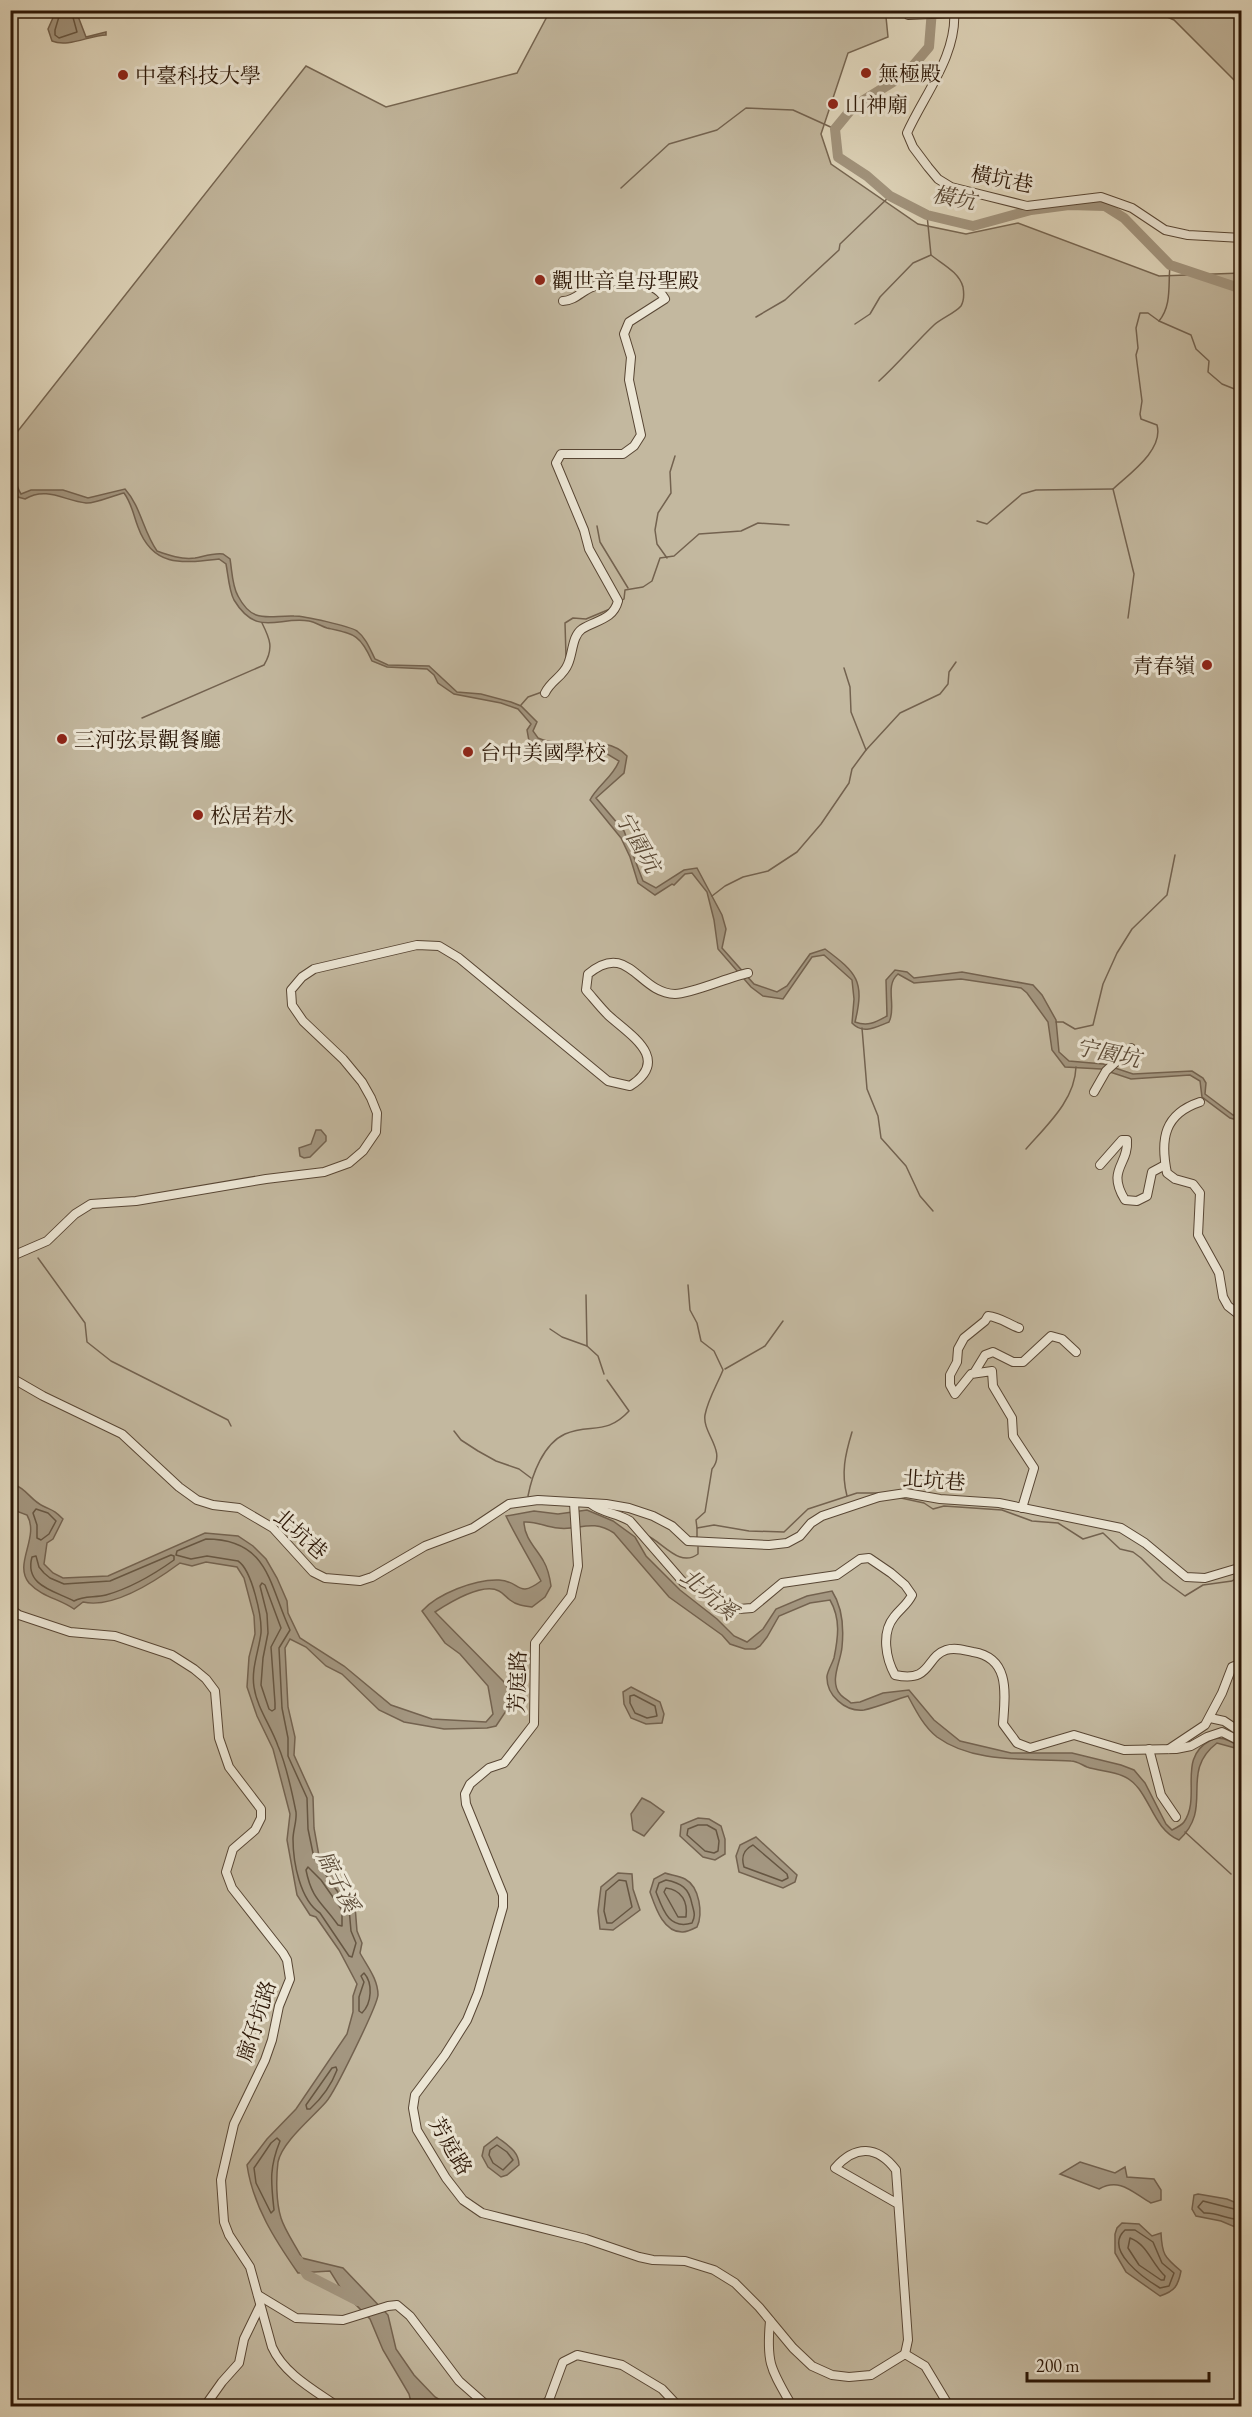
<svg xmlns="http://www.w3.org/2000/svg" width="1252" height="2417" font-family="'EB Garamond','Noto Serif TC',serif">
<rect width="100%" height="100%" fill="#e2d9bf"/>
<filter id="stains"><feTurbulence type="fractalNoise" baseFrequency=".00333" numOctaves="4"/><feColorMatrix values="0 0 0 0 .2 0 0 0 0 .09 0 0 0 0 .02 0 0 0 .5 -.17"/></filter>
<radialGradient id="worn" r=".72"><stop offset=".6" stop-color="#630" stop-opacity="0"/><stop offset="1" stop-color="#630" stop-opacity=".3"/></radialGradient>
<g fill="#c3b89f" stroke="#766652" stroke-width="1.5">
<polygon points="550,11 882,11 886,17 888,37 848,53 821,134 831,164 918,224 966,234 1018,223 1159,276 1241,273 1241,2406 11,2406 10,441 306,66 386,107 517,73"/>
<polygon points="1154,11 1241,11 1241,87 1174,20"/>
</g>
<g fill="#a39680" stroke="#73624f" stroke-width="1.5">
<path d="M 56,11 L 76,11 L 86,37 L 106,32 L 106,35 C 90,35 68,48 52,41 L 48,29 Z"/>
<path d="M 10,433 C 16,453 10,476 21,494 L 31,490 L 63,490 L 88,498 L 125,489 C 141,507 143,531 157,551 C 168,555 182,560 195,558 C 205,556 213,553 223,554 L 230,559 C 232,570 232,586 238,596 C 253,625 269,615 294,616 C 305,616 349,626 357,631 C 366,638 370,649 375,659 L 388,665 L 429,666 L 457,692 L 481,694 L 511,702 L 521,706 L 537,722 L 533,731 L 538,738 C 564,750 606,732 627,756 L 624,773 L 596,798 L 624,831 L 643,881 L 656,888 L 684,870 L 697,868 L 722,915 L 726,929 L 722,948 L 754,984 L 777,992 L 787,986 L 810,954 L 825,949 C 857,973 865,981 855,1022 C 868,1027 876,1022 887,1016 L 886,980 L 895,970 L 907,972 L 914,978 L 962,972 L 1033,985 L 1042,995 L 1056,1020 L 1059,1052 L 1069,1061 L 1103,1064 L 1133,1074 L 1192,1071 L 1203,1078 L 1206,1083 L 1205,1094 L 1233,1115 L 1241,1117 L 1241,1121 L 1230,1118 L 1202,1097 L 1200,1081 L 1190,1075 L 1131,1079 L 1101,1069 L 1065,1067 L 1052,1050 L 1048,1022 L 1027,993 L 1021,988 L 961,979 L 914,983 L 898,974 C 884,986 897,1007 889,1022 C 876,1027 863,1035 852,1023 L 854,999 L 852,980 L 824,955 L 812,957 L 783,999 L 763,996 L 751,987 L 718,949 L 714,920 L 707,892 L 692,873 L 685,874 L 674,885 L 672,884 L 655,895 L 638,883 L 630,857 L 621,838 L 590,800 C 598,785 613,777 619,761 L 604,752 L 543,748 L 529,741 L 527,730 L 531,724 L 518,709 L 501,703 L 454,694 L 438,683 L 434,675 L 427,669 L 387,667 L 372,661 C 360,634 354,634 327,628 C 321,626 315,622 309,621 C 278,616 257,638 234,600 C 229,591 228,574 226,564 L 219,559 C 183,563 153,568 138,527 C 133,514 132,504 124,493 C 114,495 95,504 86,503 C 65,501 47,486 25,499 L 18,497 L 11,485 Z"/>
<polygon points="316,1130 321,1130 326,1136 326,1141 310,1157 304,1158 300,1156 299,1148 311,1144"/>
<path d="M 10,1483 C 27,1488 30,1500 43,1506 C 53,1511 54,1510 63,1519 L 53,1539 L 47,1543 L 44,1564 L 53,1573 L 63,1578 L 108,1576 L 205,1533 L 238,1536 L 253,1546 L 266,1559 L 277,1578 L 287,1601 L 288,1613 L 300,1638 L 344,1666 L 391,1705 L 432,1719 L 486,1722 L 493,1714 L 488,1686 L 460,1654 L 445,1643 L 422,1611 C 437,1594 475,1579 499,1580 C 521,1581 517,1599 541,1581 C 530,1559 517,1539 506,1516 L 534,1511 L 558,1514 L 587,1510 L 613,1521 L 635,1537 L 646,1556 L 680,1590 L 717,1619 L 734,1636 L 747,1642 L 763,1629 L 776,1609 L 807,1596 L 832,1591 C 843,1608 844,1627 842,1647 C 841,1661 829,1681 840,1694 C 842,1697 848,1700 851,1703 L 860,1702 L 883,1693 L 909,1690 L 934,1720 L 960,1741 L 1011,1753 L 1072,1753 L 1121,1765 L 1134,1770 L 1145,1783 L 1166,1824 L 1172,1830 C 1176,1828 1182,1825 1184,1822 C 1202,1796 1176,1758 1211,1740 C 1221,1735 1233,1742 1241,1748 L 1241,1754 L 1235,1748 L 1217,1743 C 1178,1773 1215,1807 1179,1840 C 1150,1828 1150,1787 1123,1776 C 1112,1771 1099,1771 1087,1767 C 1082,1765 1077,1761 1071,1761 C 1027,1758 974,1764 937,1737 C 924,1727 916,1711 908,1696 C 894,1700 878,1707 864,1710 C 845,1712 826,1695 827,1676 C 828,1670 832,1664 834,1658 C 838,1638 841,1619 830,1600 L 810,1603 L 779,1616 L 767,1637 L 760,1646 L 755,1649 L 745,1649 L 730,1644 L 722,1635 L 669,1597 L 614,1533 C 591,1518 579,1531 558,1528 C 546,1527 536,1521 524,1522 C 524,1538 537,1549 544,1562 C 548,1569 550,1579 551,1586 L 545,1597 L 532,1607 C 524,1606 516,1605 510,1600 C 506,1597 503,1593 499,1591 C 482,1582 449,1603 435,1612 L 504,1682 L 510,1692 L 510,1705 L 496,1726 L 487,1728 L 444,1729 L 404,1722 L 379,1710 L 342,1674 L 326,1666 L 306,1647 L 290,1639 L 285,1648 L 288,1707 L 295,1737 L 294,1755 L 313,1797 L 314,1828 L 319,1856 L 355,1906 L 357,1931 L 362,1943 L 360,1953 C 367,1966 378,1979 378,1995 C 377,2006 335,2092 326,2102 C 312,2118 282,2142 278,2162 C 276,2178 276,2202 281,2218 C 285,2231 296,2246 302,2258 L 343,2268 L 388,2315 L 396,2349 L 414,2375 L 435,2397 L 447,2404 L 457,2406 L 412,2406 L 409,2394 L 383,2350 L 370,2319 L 343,2292 L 330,2271 L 298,2273 C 275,2240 253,2206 247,2165 L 267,2139 L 296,2109 L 347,2034 L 353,2012 L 353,1996 L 357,1984 L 339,1950 L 316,1917 L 310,1915 L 297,1895 L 287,1840 L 290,1814 L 273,1749 L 257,1716 L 247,1687 L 249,1657 L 255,1634 L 254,1616 L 244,1578 L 237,1567 L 206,1562 L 192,1566 L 180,1563 C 157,1580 113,1609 83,1602 L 74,1609 C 60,1599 42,1597 29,1583 C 13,1564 40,1537 27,1515 L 11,1509 Z"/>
<polygon points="631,1687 660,1702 664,1714 662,1723 646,1724 631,1718 624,1704 623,1692"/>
<polygon points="642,1798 650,1802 664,1812 644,1836 633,1830 631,1814"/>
<polygon points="698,1818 709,1819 721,1826 725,1839 725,1854 715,1860 703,1857 680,1836 681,1825"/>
<polygon points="756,1837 797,1875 795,1882 783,1888 739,1872 736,1856 740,1845"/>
<polygon points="618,1873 632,1874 633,1889 640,1910 613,1930 600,1929 598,1911 601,1887"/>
<path d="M 665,1873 C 671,1875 679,1876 685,1879 C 700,1887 703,1914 697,1927 C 693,1929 687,1932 683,1932 C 663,1933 655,1906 650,1892 L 654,1879 Z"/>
<path d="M 497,2137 C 507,2145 519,2151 519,2165 L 507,2175 L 501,2177 L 488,2167 L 482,2156 L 484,2147 Z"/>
<path d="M 1080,2162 L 1115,2173 L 1125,2167 L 1127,2177 L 1154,2179 L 1161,2190 L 1161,2200 L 1151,2203 C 1133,2193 1120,2177 1099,2189 L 1060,2174 Z"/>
<polygon points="1198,2194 1227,2199 1239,2204 1242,2217 1240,2225 1235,2227 1221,2221 1196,2216 1192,2209 1194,2195"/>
<path d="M 1122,2223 L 1139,2224 L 1152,2236 L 1161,2233 C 1162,2254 1164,2257 1181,2271 C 1178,2286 1175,2291 1160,2296 L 1126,2272 L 1115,2253 L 1115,2234 L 1117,2228 Z"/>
</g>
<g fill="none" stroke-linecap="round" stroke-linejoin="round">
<g stroke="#665642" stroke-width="1.5">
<polyline points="61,10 55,30 55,35 59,38 77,32 71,10"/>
<polygon points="36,1509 48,1513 56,1521 49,1534 41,1540 37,1538 37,1525 33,1513"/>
<path d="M 206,1539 C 269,1539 269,1585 290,1630 L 279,1648 L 282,1708 L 288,1738 L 288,1756 L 307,1798 L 308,1829 L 314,1858 L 349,1908 L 351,1931 L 356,1943 L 352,1957 L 349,1956 L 320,1913 C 300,1900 293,1862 293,1839 C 293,1830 297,1821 296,1812 C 292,1792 286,1764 278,1746 C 271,1726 257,1708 254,1687 C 251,1669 259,1650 261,1633 C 262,1617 252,1570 238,1561 L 207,1556 L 191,1559 L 176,1555 L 177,1551 Z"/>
<path d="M 171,1555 L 174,1556 L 174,1560 C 153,1575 131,1588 106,1595 C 95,1598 84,1595 74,1601 C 55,1591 24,1586 32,1557 L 36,1556 L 39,1567 L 44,1573 L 50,1578 L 64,1584 L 110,1581 Z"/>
<polygon points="262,1583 265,1585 281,1628 271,1647 275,1703 275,1709 272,1711 269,1709 261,1685 263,1658 268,1633 267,1614 260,1586"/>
<polygon points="634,1695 655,1706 657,1716 647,1718 635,1713 630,1703 630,1696"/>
<polygon points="698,1825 707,1825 716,1830 719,1841 718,1851 714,1853 705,1851 687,1835 688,1829"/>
<path d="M 753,1845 L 787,1874 L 788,1878 L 782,1881 L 744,1867 C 741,1857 743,1850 753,1845 Z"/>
<path d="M 308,1867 L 321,1880 L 342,1910 L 342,1926 L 338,1925 C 322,1902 312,1900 306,1870 Z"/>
<polygon points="619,1880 626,1881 632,1907 612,1923 607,1923 604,1911 606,1891"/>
<path d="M 666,1880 C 681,1883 689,1888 692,1904 C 694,1912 696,1915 692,1923 C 669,1930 663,1910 656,1892 L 659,1883 Z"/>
<path d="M 666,1888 C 682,1890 688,1902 686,1917 L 678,1917 L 664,1892 Z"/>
<path d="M 364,1973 C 373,1983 372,2003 362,2013 L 359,2011 L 359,1997 L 364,1982 L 361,1976 Z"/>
<path d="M 336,2067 L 337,2070 C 331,2086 323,2097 310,2109 L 307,2109 L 306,2105 L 332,2068 Z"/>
<path d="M 277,2138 L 280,2141 C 269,2168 271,2182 274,2210 L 271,2213 L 256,2183 L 254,2168 L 271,2143 Z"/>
<polygon points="497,2145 507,2152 513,2160 503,2170 493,2163 489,2155 490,2150"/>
<path d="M 1242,2211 L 1203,2201 L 1198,2207 L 1204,2213 C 1218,2212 1229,2221 1242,2219"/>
<path d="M 1125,2230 L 1135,2230 L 1153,2242 L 1162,2263 L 1174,2273 L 1169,2286 L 1160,2288 C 1145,2279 1103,2250 1125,2230 Z"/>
<path d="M 1130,2238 C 1148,2245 1151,2263 1165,2276 L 1164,2280 L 1161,2280 L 1139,2265 L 1128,2248 Z"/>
</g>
<g stroke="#73624f" stroke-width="1.5">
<polyline points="621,188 669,144 717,130 746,108 793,110 835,129"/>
<polyline points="756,317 785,300 839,250 840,244 890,196"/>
<polyline points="1159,321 1191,335 1196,349 1209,361 1208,372 1222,384 1242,392"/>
<polyline points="855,324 870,314 880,297 913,263 931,255 927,215"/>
<path d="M 879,381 C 899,363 915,343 934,325 C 942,318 955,313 961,306 C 964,301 964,293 963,287 C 959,272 942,264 931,255"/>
<polyline points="977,521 987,524 1022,494 1036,490 1113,489"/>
<polyline points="597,526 600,542 628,588"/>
<polyline points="667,558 657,544 655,530 658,513 671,493 670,472 675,456"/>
<polyline points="621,601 624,599 625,590 643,587 652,581 660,558 674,556 699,534 741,531 758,523 789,525"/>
<path d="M 1128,618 L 1134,574 L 1113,489 C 1129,474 1164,450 1157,425 L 1141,419 L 1140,414 L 1142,401 L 1136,355 L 1138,348 L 1136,328 L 1140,313 L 1148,313 L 1159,321 C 1172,305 1168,285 1170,265"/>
<polyline points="566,657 565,623 573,618 586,619 610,609"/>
<polyline points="844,668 850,687 851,712 866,750"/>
<polyline points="521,705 528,697 542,692"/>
<path d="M 142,718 L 264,665 C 274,648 270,639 262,623"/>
<polyline points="712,896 725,886 743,877 768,871 797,852 821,824 849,783 852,769 866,750 900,713 940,694 948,684 949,672 956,662"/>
<polyline points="1056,1022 1063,1022 1075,1029 1093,1025 1103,984 1117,953 1132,929 1167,895 1175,855"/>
<polyline points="862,1028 867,1089 878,1116 881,1138 906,1166 920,1196 933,1211"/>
<path d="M 1026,1149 C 1047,1125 1075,1100 1076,1067"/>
<polyline points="38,1258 85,1323 87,1342 111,1361 228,1420 231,1426"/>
<path d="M 688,1285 L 690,1310 L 697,1323 L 701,1341 L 714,1351 L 723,1370 C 717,1385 708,1399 705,1415 C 702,1433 727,1451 712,1469 L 705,1512 L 696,1520 L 697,1528"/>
<polyline points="586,1295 587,1346 598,1356 604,1374"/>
<polyline points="550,1329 562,1337 587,1346"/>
<polyline points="725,1369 765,1346 783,1321"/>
<polyline points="454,1431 461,1440 478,1451 496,1461 519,1469 531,1478"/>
<path d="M 528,1496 C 532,1475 543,1444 565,1434 C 590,1423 606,1436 629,1411 L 607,1380"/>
<path d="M 847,1496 C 841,1473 845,1455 852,1432"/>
<polyline points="901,1498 924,1503 933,1509 944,1506 1002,1510 1032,1521 1058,1523 1083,1539 1103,1533 1120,1549 1133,1552 1141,1558 1163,1580 1185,1596 1203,1585 1232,1581 1242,1574"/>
<path d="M 646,1535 C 663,1542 679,1568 698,1554 L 698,1547"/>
<polyline points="697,1538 697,1528 714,1525 749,1531 784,1532 808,1509 857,1493 881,1493"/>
<polyline points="1185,1832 1231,1874"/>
</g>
<g stroke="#a39680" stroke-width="10">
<polyline points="932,10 929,47 906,74 854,106 835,129 838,157 867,176 890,196 927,215 973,226 1031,210 1069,205 1105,206 1124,218 1170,265 1242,289"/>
<polyline points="298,2260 307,2275 358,2301"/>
</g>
<g stroke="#584634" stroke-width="10">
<g id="minor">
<polyline points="905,10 908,15 954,13"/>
<path d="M 954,10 C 958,54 924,95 907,133 L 913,147 L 928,167 L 938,179 L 951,187 L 1027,206 L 1101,197 L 1132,208 L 1165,230 L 1188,235 L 1242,238"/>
<path d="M 545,693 C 551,680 563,677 568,664 C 573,653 572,636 582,629 C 596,620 613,620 618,601 L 589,549 L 584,530 L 556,463 L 561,454 L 623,454 L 634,446 L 641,435 L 629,380 L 631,357 L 624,334 L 629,322 L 665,299 C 653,277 612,279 592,287 C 582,291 574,301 563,301"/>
<polyline points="1094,1092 1106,1071 1131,1048"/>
<path d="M 1200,1102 C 1164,1114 1160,1139 1167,1173 L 1175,1179 L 1193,1184 L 1200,1193 L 1198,1235 L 1219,1273 L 1223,1297 L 1228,1306 L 1242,1317"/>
<path d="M 1100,1165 L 1122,1140 L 1127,1140 C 1129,1165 1106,1169 1125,1200 L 1137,1201 L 1147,1196 L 1152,1172 L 1165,1165"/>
<path d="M 10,1257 L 47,1241 L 75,1214 L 91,1204 L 136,1201 L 266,1179 L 324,1172 L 349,1163 L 363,1151 L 376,1132 L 377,1113 L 371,1098 L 362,1082 L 343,1059 L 303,1021 L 292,1005 L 291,990 L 302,977 L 314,969 L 417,945 L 439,946 L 459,958 L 608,1081 L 630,1086 C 672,1059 630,1035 608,1015 C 600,1007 593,998 586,990 L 588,974 C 629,940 638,993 675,994 C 691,994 729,977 748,973"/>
<path d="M 1019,1328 C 1008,1324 1000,1317 988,1316 L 985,1321 L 964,1338 L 958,1349 L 957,1362 L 950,1375 L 950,1385 L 955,1394 L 971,1374 L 992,1371 L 993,1386 L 1012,1418 L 1013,1436 L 1034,1468 L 1022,1508"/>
<polyline points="974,1373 985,1355 993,1352 1013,1362 1023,1362 1051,1336 1062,1339 1076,1352"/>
<polyline points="10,1377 43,1396 122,1434 179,1487 197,1500 213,1505 239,1508 273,1528 313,1572 325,1578 360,1581 372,1577 425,1546 473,1528 509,1504 538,1500 606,1504 629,1508 653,1516 672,1526 688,1541 769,1545 787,1543 800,1536 811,1523 822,1516 879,1497 906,1493 940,1499 999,1503 1121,1528 1145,1543 1186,1577 1205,1578 1242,1567"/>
<polyline points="574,1503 578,1566 571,1596 535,1643 534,1724 504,1763 489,1768 470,1784 465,1794 466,1804 503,1895 503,1907 478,1993 467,2020 445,2055 415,2095 413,2108 417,2130 446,2178 463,2200 482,2213 586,2239 639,2257 653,2260 685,2261 714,2270 735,2283 759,2307 793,2348 812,2366 832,2375 849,2377 871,2375 905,2354 925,2366 949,2406"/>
<path d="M 591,1504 C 602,1513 617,1513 630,1521 L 683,1582 L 739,1609 L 752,1608 L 782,1583 L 837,1575 L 860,1559 L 869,1558 L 891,1573 L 905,1585 L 912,1595 C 907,1605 901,1608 894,1617 C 881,1633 886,1659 895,1675 C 932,1683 925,1657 946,1650 C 955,1647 964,1650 973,1652 C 1011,1658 1005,1695 1003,1724 L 1017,1743 L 1030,1748 L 1074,1735 L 1124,1750 L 1176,1749 L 1191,1746 L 1207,1737 L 1222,1732 L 1242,1742"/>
<path d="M 10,1609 L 19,1615 L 70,1632 L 115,1636 L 172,1655 L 194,1669 L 206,1679 L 215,1691 L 219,1738 L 229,1767 L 261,1809 L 261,1818 L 255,1830 L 233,1849 L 226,1872 L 232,1888 L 283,1953 L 287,1960 L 290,1979 L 279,2006 L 272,2040 L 265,2060 L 234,2124 L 221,2180 L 224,2222 L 229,2235 L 250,2267 L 272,2347 C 284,2374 314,2390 337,2406"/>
<polyline points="1210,1718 1224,1721 1242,1733"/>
<polyline points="1149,1749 1161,1795 1176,1817"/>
<polyline points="1169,1749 1205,1725 1222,1693 1232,1667 1237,1665"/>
<path d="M 898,2204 L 835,2168 C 855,2145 877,2145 896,2170 L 908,2340 L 905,2354"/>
<polyline points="258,2295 296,2318 343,2320 388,2306 397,2305 410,2316 459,2381 484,2403 484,2406"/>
<path d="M 770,2321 C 766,2364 771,2369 792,2406"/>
<polyline points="205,2406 222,2382 239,2363 244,2339 260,2306"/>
<polyline points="543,2406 549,2400 563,2362 577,2355 622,2365 662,2389 678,2406"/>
</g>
</g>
<use href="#minor" stroke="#ece6d5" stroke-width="8"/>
</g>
<g fill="#8f2418" stroke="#ece6d5" stroke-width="2">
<circle cx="866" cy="73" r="6"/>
<circle cx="123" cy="75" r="6"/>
<circle cx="833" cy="104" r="6"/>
<circle cx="540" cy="280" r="6"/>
<circle cx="1207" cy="665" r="6"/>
<circle cx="62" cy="739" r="6"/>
<circle cx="468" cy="752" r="6"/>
<circle cx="198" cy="815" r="6"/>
</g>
<g text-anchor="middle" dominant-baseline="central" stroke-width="6" stroke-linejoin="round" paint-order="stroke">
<g font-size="21" fill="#2a1505" stroke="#ece6d5" text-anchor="start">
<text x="878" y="73">無極殿</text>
<text x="135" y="75">中臺科技大學</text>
<text x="845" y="104">山神廟</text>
<text x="552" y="280">觀世音皇母聖殿</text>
<text x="1195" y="665" text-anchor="end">青春嶺</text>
<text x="74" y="739">三河弦景觀餐廳</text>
<text x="480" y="752">台中美國學校</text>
<text x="210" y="815">松居若水</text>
</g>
<g font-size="21" fill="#2a1505" stroke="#ece6d5">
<text transform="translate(1002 179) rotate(11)">橫坑巷</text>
<text transform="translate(934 1480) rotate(4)">北坑巷</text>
<text transform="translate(301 1534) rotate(42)">北坑巷</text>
<text transform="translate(517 1682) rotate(-88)">芳庭路</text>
<text transform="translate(256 2021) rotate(-72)">廍仔坑路</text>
<text transform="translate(451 2146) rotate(60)">芳庭路</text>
</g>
<g font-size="22" font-style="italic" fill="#5a4936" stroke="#ece6d5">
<text transform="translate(954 198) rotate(11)">橫坑</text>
<text transform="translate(638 842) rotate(60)">宁園坑</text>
<text transform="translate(1108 1053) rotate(12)">宁園坑</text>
<text transform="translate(709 1594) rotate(40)">北坑溪</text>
<text transform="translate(338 1881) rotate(63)">廍子溪</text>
</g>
</g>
<rect width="1252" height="2417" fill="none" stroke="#e2d9bf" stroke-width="36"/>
<rect x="12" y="12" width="1228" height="2393" fill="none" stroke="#2a1505" stroke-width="3"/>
<rect x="18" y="18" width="1216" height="2381" fill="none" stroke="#2a1505" stroke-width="1.5"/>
<path d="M1027 2372v9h182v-9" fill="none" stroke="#2a1505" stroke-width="3"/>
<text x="1036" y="2372" font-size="18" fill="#2a1505" stroke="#ece6d5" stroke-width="4.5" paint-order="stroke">200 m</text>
<rect width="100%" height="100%" filter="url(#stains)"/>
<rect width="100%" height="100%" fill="url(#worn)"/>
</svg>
